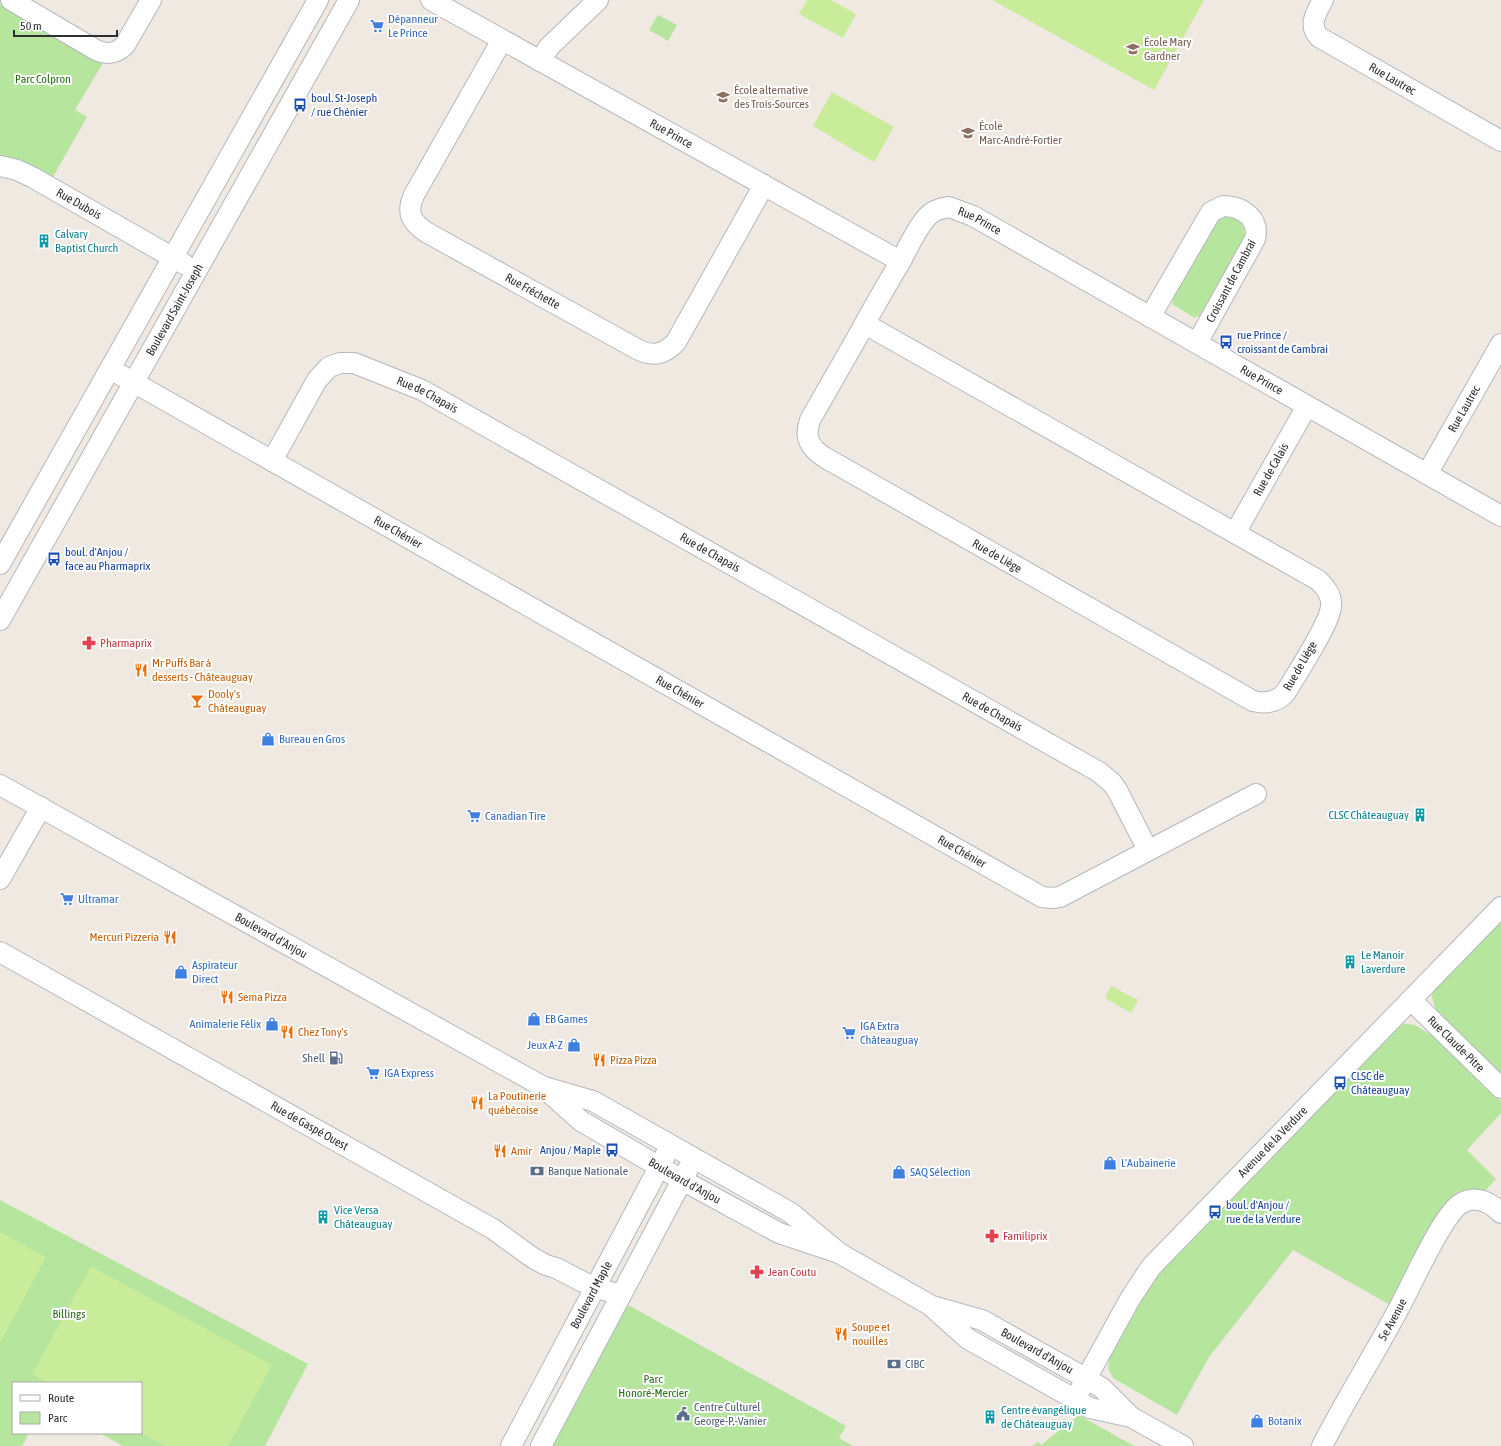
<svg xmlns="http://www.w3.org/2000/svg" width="1501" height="1446" font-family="'Asap Condensed',sans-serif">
<rect width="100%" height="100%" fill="#efe9e1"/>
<g fill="#b6e59e">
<polygon points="0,4 92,57 104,61 75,110 87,117 53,177 28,163 0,157"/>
<polygon points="658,15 677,25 668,41 649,30"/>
<path d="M 1226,217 C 1240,217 1247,227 1244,240 L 1200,317 L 1197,316 L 1195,318 L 1172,304 L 1173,301 L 1170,300 L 1215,222 L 1220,218 Z"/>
<polygon points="1501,919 1501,1075 1436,1010 1432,997 1433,990"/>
<polygon points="1400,1023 1415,1025 1435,1037 1501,1101 1501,1113 1467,1150 1496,1179 1484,1192 1478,1191 1392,1306 1293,1250 1209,1357 1177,1415 1113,1378 1108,1368 1110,1353 1155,1275"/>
<polygon points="0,1200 308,1364 265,1446 123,1446 99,1433 141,1433 141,1383 13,1383 13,1433 29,1433 22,1446 0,1446"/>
<polygon points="630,1306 846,1426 839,1438 853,1446 553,1446 626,1307"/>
<polygon points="1079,1415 1084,1418 1134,1446 1032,1446 1038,1442 1041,1445"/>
</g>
<g fill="#c9ec9a">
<polygon points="807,0 831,0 856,14 843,38 799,14"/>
<polygon points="992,0 1204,0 1154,90"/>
<polygon points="832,92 894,127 874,162 813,126"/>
<polygon points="1111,986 1138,1000 1131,1013 1105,998"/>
<polygon points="0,1232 46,1257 0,1343"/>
<polygon points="91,1266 272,1365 228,1446 165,1446 141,1433 141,1383 49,1383 32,1374"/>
</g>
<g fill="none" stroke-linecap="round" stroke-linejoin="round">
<g stroke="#b4b7c1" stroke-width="22">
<g id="minor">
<path d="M 11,0 L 96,50 C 107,55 116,54 125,45 L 151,0"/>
<path id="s1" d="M 431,0 L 900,261"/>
<path id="s2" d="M 1323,0 C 1316,13 1308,25 1319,37 L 1501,141"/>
<path id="s3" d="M 502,40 L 414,195 C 406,212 411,222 426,232 L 637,349 C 652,357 664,355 676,342 L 764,185"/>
<polyline points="540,61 549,47 598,0"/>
<path id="s4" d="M 0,166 L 17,170 L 32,177 L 184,264"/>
<path d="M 1150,317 L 1211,212 L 1223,206 C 1242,206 1260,218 1255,239 L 1197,343"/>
<path id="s5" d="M 865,324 L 1318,580 C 1326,588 1332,595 1331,607 C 1329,625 1297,673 1286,692 C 1278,702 1266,704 1253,701 L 824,457 C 809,447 804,437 810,420 L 858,336 C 872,310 887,284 902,259 C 909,245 917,228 927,217 C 933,210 941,208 949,207 L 973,216 L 1501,516"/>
<path id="s6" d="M 110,369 L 1042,897 L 1052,898 L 1060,897 L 1256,794"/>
<path id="s7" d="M 272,461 L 317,380 L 329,367 L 340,363 L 354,363 L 422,390 L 1099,772 L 1112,783 L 1117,790 L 1148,850"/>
<path id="s8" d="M 1427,474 L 1501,344"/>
<path id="s9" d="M 1235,533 L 1307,406"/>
<polyline points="0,564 318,0"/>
<path id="s10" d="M 0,620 L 349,0"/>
<path id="s11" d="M 0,785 L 542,1086 L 581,1121 L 682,1180 L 779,1233 L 839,1253"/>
<polyline points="0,879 41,807"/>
<path id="s12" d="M 0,952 L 493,1229 L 533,1258 L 546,1265 L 556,1268 L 591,1286 L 620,1295"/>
<path id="s13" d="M 1411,1000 L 1501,1088"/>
<polyline points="548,1088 593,1101 791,1213 839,1253 930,1305 968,1339 1000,1357 1090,1408 1131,1417 1183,1446"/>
<path id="s14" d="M 936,1307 L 982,1320 L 1087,1379 L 1102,1388 L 1131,1417"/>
<path id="s15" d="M 1075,1399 L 1130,1299 L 1151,1267 L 1501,907"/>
<path id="s16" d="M 511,1446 L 666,1154"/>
<polyline points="541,1446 688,1169"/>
<path id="s17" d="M 1322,1446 C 1346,1399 1374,1355 1399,1308 C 1411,1286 1442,1216 1460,1204 C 1475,1194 1490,1202 1501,1213"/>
</g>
</g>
<use href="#minor" stroke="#fff" stroke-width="20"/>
</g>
<defs>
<g id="supermarket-bare" transform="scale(1.08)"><path d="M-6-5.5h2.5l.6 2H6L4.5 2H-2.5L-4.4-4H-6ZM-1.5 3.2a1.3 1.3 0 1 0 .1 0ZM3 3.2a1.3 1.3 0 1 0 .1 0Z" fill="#3f7fe0" stroke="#fff" stroke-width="2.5" paint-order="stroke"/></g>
<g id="school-bare" transform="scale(1.08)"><path d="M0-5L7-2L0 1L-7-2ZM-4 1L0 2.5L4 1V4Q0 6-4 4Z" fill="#8d6e63" stroke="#fff" stroke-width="2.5" paint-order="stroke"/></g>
<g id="bus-bare" transform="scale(1.08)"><path d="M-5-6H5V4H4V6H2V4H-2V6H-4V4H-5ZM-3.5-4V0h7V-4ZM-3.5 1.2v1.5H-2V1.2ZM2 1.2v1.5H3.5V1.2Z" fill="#1a4fb4" stroke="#fff" stroke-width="2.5" paint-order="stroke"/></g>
<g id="building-bare" transform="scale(1.08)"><path d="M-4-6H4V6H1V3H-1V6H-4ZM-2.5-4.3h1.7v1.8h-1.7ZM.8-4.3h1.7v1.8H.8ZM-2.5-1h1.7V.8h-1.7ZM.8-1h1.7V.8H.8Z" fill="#0f9aa8" stroke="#fff" stroke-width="2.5" paint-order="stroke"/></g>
<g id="pharmacy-bare" transform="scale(1.08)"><path d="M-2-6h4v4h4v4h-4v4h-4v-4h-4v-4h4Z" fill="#e0444e" stroke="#fff" stroke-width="2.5" paint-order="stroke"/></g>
<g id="restaurant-bare" transform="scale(1.08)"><path d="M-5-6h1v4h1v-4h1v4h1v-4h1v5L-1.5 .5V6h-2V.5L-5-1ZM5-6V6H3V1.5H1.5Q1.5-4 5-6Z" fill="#e8710a" stroke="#fff" stroke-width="2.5" paint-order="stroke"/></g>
<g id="bar-bare" transform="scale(1.08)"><path d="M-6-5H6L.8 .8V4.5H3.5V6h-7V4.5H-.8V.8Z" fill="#e8710a" stroke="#fff" stroke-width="2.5" paint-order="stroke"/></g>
<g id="shop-bare" transform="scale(1.08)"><path d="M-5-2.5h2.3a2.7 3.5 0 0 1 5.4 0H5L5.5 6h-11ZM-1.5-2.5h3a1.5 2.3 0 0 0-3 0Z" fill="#3f7fe0" stroke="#fff" stroke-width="2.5" paint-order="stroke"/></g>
<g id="fuel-bare" transform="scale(1.08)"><path d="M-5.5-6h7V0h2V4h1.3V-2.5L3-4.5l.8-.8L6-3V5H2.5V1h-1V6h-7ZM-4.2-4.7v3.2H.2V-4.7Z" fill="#5c6f8a" stroke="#fff" stroke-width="2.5" paint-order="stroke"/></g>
<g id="bank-bare" transform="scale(1.08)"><path d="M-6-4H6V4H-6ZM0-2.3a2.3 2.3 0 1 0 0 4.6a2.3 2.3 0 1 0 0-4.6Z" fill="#5c6f8a" stroke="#fff" stroke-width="2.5" paint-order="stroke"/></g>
<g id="civic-bare" transform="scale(1.08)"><path d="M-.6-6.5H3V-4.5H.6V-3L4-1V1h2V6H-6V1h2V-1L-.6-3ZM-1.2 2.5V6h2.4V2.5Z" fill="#5c6f8a" stroke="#fff" stroke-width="2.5" paint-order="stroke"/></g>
</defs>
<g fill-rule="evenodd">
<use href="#supermarket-bare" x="377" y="26"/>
<use href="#school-bare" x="1133" y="49"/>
<use href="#school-bare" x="723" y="97"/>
<use href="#bus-bare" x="300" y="105"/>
<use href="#school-bare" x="968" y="133"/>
<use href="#building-bare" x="44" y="241"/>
<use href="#bus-bare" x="1226" y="342"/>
<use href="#bus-bare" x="54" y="559"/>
<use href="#pharmacy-bare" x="89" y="643"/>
<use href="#restaurant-bare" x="141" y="670"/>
<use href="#bar-bare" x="197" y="701"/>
<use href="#shop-bare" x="268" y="739"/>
<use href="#building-bare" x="1420" y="815"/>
<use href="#supermarket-bare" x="474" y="816"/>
<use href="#supermarket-bare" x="67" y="899"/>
<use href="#restaurant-bare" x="170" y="937"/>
<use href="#building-bare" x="1350" y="962"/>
<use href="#shop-bare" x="181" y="972"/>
<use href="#restaurant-bare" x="227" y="997"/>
<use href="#shop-bare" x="534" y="1019"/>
<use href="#shop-bare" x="272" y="1024"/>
<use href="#restaurant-bare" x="287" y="1032"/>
<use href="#supermarket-bare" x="849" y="1033"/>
<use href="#shop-bare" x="574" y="1045"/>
<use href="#fuel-bare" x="336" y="1058"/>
<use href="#restaurant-bare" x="599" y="1060"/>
<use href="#supermarket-bare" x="373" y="1073"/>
<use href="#bus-bare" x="1340" y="1083"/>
<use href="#restaurant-bare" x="477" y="1103"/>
<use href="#bus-bare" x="612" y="1150"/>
<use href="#restaurant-bare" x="500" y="1151"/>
<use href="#shop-bare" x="1110" y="1163"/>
<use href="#bank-bare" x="537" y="1171"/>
<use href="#shop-bare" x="899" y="1172"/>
<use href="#bus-bare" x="1215" y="1212"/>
<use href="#building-bare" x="323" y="1217"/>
<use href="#pharmacy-bare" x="992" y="1236"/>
<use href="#pharmacy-bare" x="757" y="1272"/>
<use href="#restaurant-bare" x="841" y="1334"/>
<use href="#bank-bare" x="894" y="1364"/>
<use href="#civic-bare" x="683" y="1414"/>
<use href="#building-bare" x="990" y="1417"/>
<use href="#shop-bare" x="1257" y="1421"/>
</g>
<g text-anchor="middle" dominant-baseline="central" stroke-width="4" stroke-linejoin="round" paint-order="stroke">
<g font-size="12" fill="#366cbe" stroke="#fff" text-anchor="start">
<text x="388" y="19">Dépanneur<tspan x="388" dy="14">Le Prince</tspan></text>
<text x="279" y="739">Bureau en Gros</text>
<text x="485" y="816">Canadian Tire</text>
<text x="78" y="899">Ultramar</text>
<text x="192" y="965">Aspirateur<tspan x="192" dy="14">Direct</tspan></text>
<text x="545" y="1019">EB Games</text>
<text x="261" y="1024" text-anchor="end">Animalerie Félix</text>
<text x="860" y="1026">IGA Extra<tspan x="860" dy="14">Châteauguay</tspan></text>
<text x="563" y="1045" text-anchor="end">Jeux A-Z</text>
<text x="384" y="1073">IGA Express</text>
<text x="1121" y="1163">L'Aubainerie</text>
<text x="910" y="1172">SAQ Sélection</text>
<text x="1268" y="1421">Botanix</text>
</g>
<g font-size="12" fill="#785e54" stroke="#fff" text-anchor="start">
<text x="1144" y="42">École Mary<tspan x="1144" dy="14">Gardner</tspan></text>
<text x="734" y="90">École alternative<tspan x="734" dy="14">des Trois-Sources</tspan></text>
<text x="979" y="126">École<tspan x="979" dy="14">Marc-André-Fortier</tspan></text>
</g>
<g font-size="12" fill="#2c6e1b" stroke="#fff">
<text x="43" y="79">Parc Colpron</text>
<text x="69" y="1314">Billings</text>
<text x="653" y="1379">Parc<tspan x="653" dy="14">Honoré-Mercier</tspan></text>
</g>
<g font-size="12" fill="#2e2e2e" stroke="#fff">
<text stroke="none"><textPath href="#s2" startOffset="125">Rue Lautrec</textPath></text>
<text stroke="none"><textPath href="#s1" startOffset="275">Rue Prince</textPath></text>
<text stroke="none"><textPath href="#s4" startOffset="88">Rue Dubois</textPath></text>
<text stroke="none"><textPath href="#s5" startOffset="1514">Rue Prince</textPath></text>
<text transform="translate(1231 281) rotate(-62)">Croissant de Cambrai</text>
<text stroke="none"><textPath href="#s3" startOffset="344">Rue Fréchette</textPath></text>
<text stroke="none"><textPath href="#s10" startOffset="356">Boulevard Saint-Joseph</textPath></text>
<text stroke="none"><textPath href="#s5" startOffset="1838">Rue Prince</textPath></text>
<text stroke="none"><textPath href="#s7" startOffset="216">Rue de Chapais</textPath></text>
<text stroke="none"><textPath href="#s8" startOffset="75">Rue Lautrec</textPath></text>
<text stroke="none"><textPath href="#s9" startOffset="73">Rue de Calais</textPath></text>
<text stroke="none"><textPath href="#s6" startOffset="331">Rue Chénier</textPath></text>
<text stroke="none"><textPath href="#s7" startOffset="540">Rue de Chapais</textPath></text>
<text transform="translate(997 556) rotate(30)">Rue de Liège</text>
<text transform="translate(1300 666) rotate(-60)">Rue de Liège</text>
<text stroke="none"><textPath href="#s6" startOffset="655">Rue Chénier</textPath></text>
<text stroke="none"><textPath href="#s7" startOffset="864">Rue de Chapais</textPath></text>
<text stroke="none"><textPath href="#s6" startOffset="979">Rue Chénier</textPath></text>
<text stroke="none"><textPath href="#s11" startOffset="310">Boulevard d'Anjou</textPath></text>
<text stroke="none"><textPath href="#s13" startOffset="63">Rue Claude-Pitre</textPath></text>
<text stroke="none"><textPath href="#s12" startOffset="355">Rue de Gaspé Ouest</textPath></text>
<text stroke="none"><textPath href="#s15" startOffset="327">Avenue de la Verdure</textPath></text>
<text stroke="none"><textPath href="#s11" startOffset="792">Boulevard d'Anjou</textPath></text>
<text stroke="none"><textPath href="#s16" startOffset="171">Boulevard Maple</textPath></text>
<text stroke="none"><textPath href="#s17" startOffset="145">5e Avenue</textPath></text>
<text stroke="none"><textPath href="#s14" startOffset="111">Boulevard d'Anjou</textPath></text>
</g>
<g font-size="12" fill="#164399" stroke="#fff" text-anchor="start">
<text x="311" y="98">boul. St-Joseph<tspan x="311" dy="14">/ rue Chénier</tspan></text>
<text x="1237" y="335">rue Prince /<tspan x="1237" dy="14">croissant de Cambrai</tspan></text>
<text x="65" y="552">boul. d'Anjou /<tspan x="65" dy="14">face au Pharmaprix</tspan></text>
<text x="1351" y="1076">CLSC de<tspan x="1351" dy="14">Châteauguay</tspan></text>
<text x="601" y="1150" text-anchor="end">Anjou / Maple</text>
<text x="1226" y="1205">boul. d'Anjou /<tspan x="1226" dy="14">rue de la Verdure</tspan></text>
</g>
<g font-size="12" fill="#0d838f" stroke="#fff" text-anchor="start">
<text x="55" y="234">Calvary<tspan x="55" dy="14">Baptist Church</tspan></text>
<text x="1409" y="815" text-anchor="end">CLSC Châteauguay</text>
<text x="1361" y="955">Le Manoir<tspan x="1361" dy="14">Laverdure</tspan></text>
<text x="334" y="1210">Vice Versa<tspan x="334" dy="14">Châteauguay</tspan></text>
<text x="1001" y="1410">Centre évangélique<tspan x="1001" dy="14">de Châteauguay</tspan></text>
</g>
<g font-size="12" fill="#be3a42" stroke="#fff" text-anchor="start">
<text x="100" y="643">Pharmaprix</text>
<text x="1003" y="1236">Familiprix</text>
<text x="768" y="1272">Jean Coutu</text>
</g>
<g font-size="12" fill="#c56008" stroke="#fff" text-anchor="start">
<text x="152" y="663">Mr Puffs Bar à<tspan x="152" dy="14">desserts - Châteauguay</tspan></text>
<text x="208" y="694">Dooly's<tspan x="208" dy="14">Châteauguay</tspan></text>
<text x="159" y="937" text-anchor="end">Mercuri Pizzeria</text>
<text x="238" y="997">Sema Pizza</text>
<text x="298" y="1032">Chez Tony's</text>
<text x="610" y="1060">Pizza Pizza</text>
<text x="488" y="1096">La Poutinerie<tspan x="488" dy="14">québécoise</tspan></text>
<text x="511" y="1151">Amir</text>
<text x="852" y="1327">Soupe et<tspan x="852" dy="14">nouilles</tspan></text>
</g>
<g font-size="12" fill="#4e5e75" stroke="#fff" text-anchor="start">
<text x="325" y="1058" text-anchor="end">Shell</text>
<text x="548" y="1171">Banque Nationale</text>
<text x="905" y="1364">CIBC</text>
<text x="694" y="1407">Centre Culturel<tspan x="694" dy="14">George-P.-Vanier</tspan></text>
</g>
</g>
<rect x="12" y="1382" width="130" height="52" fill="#ffffff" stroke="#ababab"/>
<rect x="20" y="1395" width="20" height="6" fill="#ffffff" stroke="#ababab"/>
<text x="48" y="1402" font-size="12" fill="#2e2e2e">Route</text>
<rect x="20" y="1412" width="20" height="12" fill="#b6e59e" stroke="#ababab"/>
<text x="48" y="1422" font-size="12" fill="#2e2e2e">Parc</text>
<path d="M14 30v6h103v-6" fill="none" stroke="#2e2e2e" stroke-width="2"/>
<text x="20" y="30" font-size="12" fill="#2e2e2e" stroke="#ffffff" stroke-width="3" paint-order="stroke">50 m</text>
</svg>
